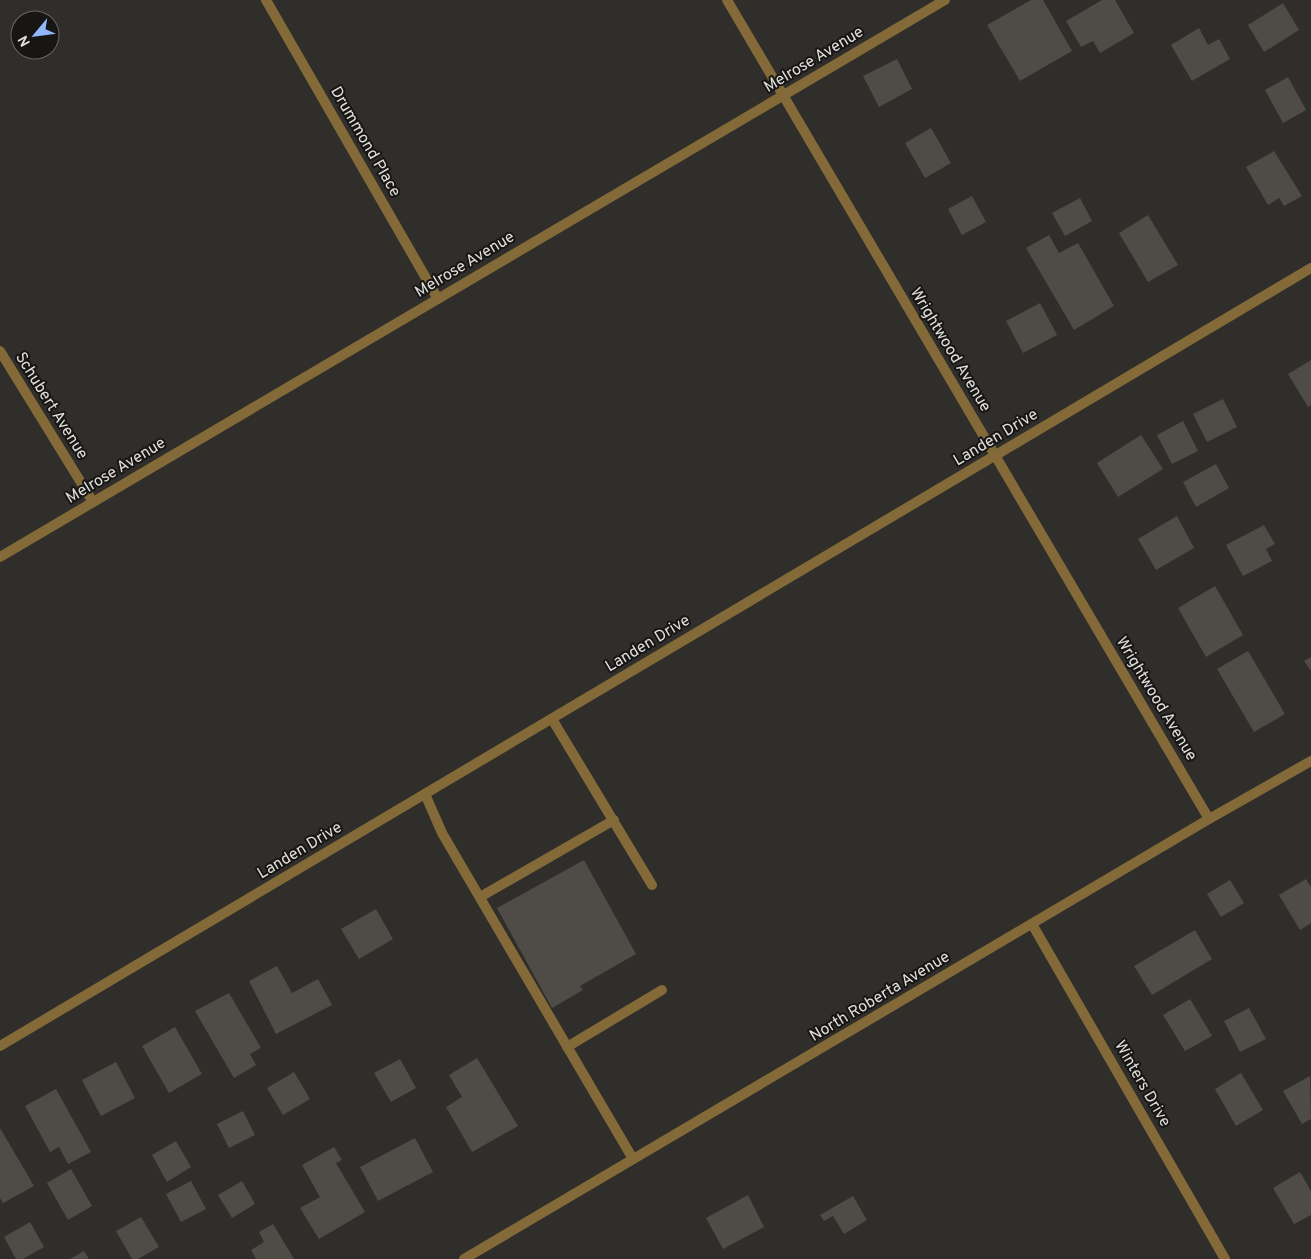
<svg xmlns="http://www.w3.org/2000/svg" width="1311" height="1259" font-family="Overpass,sans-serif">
<rect width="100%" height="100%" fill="#302e2a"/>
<g fill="#4f4c48">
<polygon points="1031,0 1043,0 1072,51 1020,81 987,25"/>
<polygon points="1102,0 1115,0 1134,33 1100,53 1093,41 1081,47 1066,21"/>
<polygon points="1283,3 1299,30 1264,52 1248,25"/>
<polygon points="1199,28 1208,45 1219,39 1230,59 1192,81 1171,45"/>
<polygon points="897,59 912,89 879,107 863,76"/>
<polygon points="1288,77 1306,110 1283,123 1265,90"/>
<polygon points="931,128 951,163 925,178 905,143"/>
<polygon points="1274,151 1302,196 1284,206 1279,198 1268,205 1246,167"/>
<polygon points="972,196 986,222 962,235 948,209"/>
<polygon points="1080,198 1092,221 1065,236 1052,213"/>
<polygon points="1148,215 1178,265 1148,282 1119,233"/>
<polygon points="1049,235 1059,253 1078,243 1114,306 1074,330 1026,248"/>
<polygon points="1040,303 1057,335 1023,353 1006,321"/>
<polygon points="1311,360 1311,405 1308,407 1288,374"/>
<polygon points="1223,399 1237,427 1207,442 1193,414"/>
<polygon points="1183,421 1198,451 1172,464 1157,435"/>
<polygon points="1141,435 1163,469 1118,497 1097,463"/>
<polygon points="1216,464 1229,488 1196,507 1183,482"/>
<polygon points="1177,516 1194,548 1156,570 1138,539"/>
<polygon points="1264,525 1275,544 1266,549 1272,561 1243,576 1226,545"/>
<polygon points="1215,586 1243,635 1206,657 1178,608"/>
<polygon points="1248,651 1285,714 1254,732 1217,669"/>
<polygon points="1311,657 1311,671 1304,661"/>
<polygon points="584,860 636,954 580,986 583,990 552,1008 497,908"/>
<polygon points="1306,879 1311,887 1311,923 1300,930 1279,895"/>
<polygon points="1230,880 1244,903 1221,917 1207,894"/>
<polygon points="376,909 393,939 359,959 341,929"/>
<polygon points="1195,930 1212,959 1152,995 1134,966"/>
<polygon points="277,966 292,993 318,979 332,1005 276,1034 249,981"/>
<polygon points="229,993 261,1048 250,1054 256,1065 234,1078 195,1011"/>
<polygon points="1190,999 1212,1036 1185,1051 1163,1015"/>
<polygon points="1249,1008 1266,1039 1240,1052 1224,1021"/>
<polygon points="175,1027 202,1074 169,1093 142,1046"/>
<polygon points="477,1058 518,1126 472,1152 446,1107 462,1097 449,1075"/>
<polygon points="400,1059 416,1088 391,1102 374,1073"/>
<polygon points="116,1062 135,1098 101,1116 82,1080"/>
<polygon points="294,1072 310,1099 283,1115 267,1088"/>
<polygon points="1241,1073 1263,1110 1236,1126 1215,1089"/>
<polygon points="1310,1076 1311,1119 1302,1124 1283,1091"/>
<polygon points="56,1089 91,1152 68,1164 59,1147 50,1152 25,1106"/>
<polygon points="243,1111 255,1135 229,1148 217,1124"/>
<polygon points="0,1128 34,1186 3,1203 0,1198"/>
<polygon points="415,1138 433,1172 378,1201 360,1167"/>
<polygon points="176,1141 191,1167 167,1182 152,1155"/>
<polygon points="334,1147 342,1160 336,1163 365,1212 319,1239 300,1208 320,1197 302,1165"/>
<polygon points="71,1169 92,1206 68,1220 47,1183"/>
<polygon points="1300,1172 1311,1191 1311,1215 1294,1224 1273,1188"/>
<polygon points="191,1181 206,1209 181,1222 166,1194"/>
<polygon points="242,1181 255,1204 232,1218 218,1195"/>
<polygon points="748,1195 764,1227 723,1249 706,1218"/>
<polygon points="853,1196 867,1220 844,1234 833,1216 824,1221 820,1215"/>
<polygon points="141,1217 159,1247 138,1259 132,1259 116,1231"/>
<polygon points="30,1222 44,1247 23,1259 16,1259 4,1237"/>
<polygon points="273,1224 294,1259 256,1259 251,1250 264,1242 259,1232"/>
<polygon points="84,1251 89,1259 70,1259"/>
</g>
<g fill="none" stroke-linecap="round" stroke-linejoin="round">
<g stroke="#836a38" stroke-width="10">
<polyline points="552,719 652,885"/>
<polyline points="425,794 442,833 633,1159"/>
<polyline points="480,897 614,820"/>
<polyline points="567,1047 662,990"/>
</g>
<g stroke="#836a38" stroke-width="10">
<polyline points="266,0 438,299"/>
<polyline points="727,0 1209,819"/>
<polyline points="0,351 93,502"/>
<polyline points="0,557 945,0"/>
<polyline points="1032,924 1225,1259"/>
<polyline points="0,1046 1311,268"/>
<polyline points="464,1259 1209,819 1311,761"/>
</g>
</g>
<g text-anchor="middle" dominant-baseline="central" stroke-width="4" stroke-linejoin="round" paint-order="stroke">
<g font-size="16" fill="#e1dfdd" stroke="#171614">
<text transform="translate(814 60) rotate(-31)">Melrose Avenue</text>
<text transform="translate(365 142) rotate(60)">Drummond Place</text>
<text transform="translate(465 265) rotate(-31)">Melrose Avenue</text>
<text transform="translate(950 350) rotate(59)">Wrightwood Avenue</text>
<text transform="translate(51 406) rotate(58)">Schubert Avenue</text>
<text transform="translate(996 438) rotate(-31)">Landen Drive</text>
<text transform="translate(116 471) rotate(-31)">Melrose Avenue</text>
<text transform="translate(648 644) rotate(-31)">Landen Drive</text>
<text transform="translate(1156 699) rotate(59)">Wrightwood Avenue</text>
<text transform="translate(300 851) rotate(-31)">Landen Drive</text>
<text transform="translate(880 997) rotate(-31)">North Roberta Avenue</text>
<text transform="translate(1142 1084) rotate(60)">Winters Drive</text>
</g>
</g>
<g transform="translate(35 35) rotate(241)"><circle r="24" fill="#171614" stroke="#686664"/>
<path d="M0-4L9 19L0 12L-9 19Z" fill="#93b7fd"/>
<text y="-8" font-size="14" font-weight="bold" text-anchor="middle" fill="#e1dfdd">N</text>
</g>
</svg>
